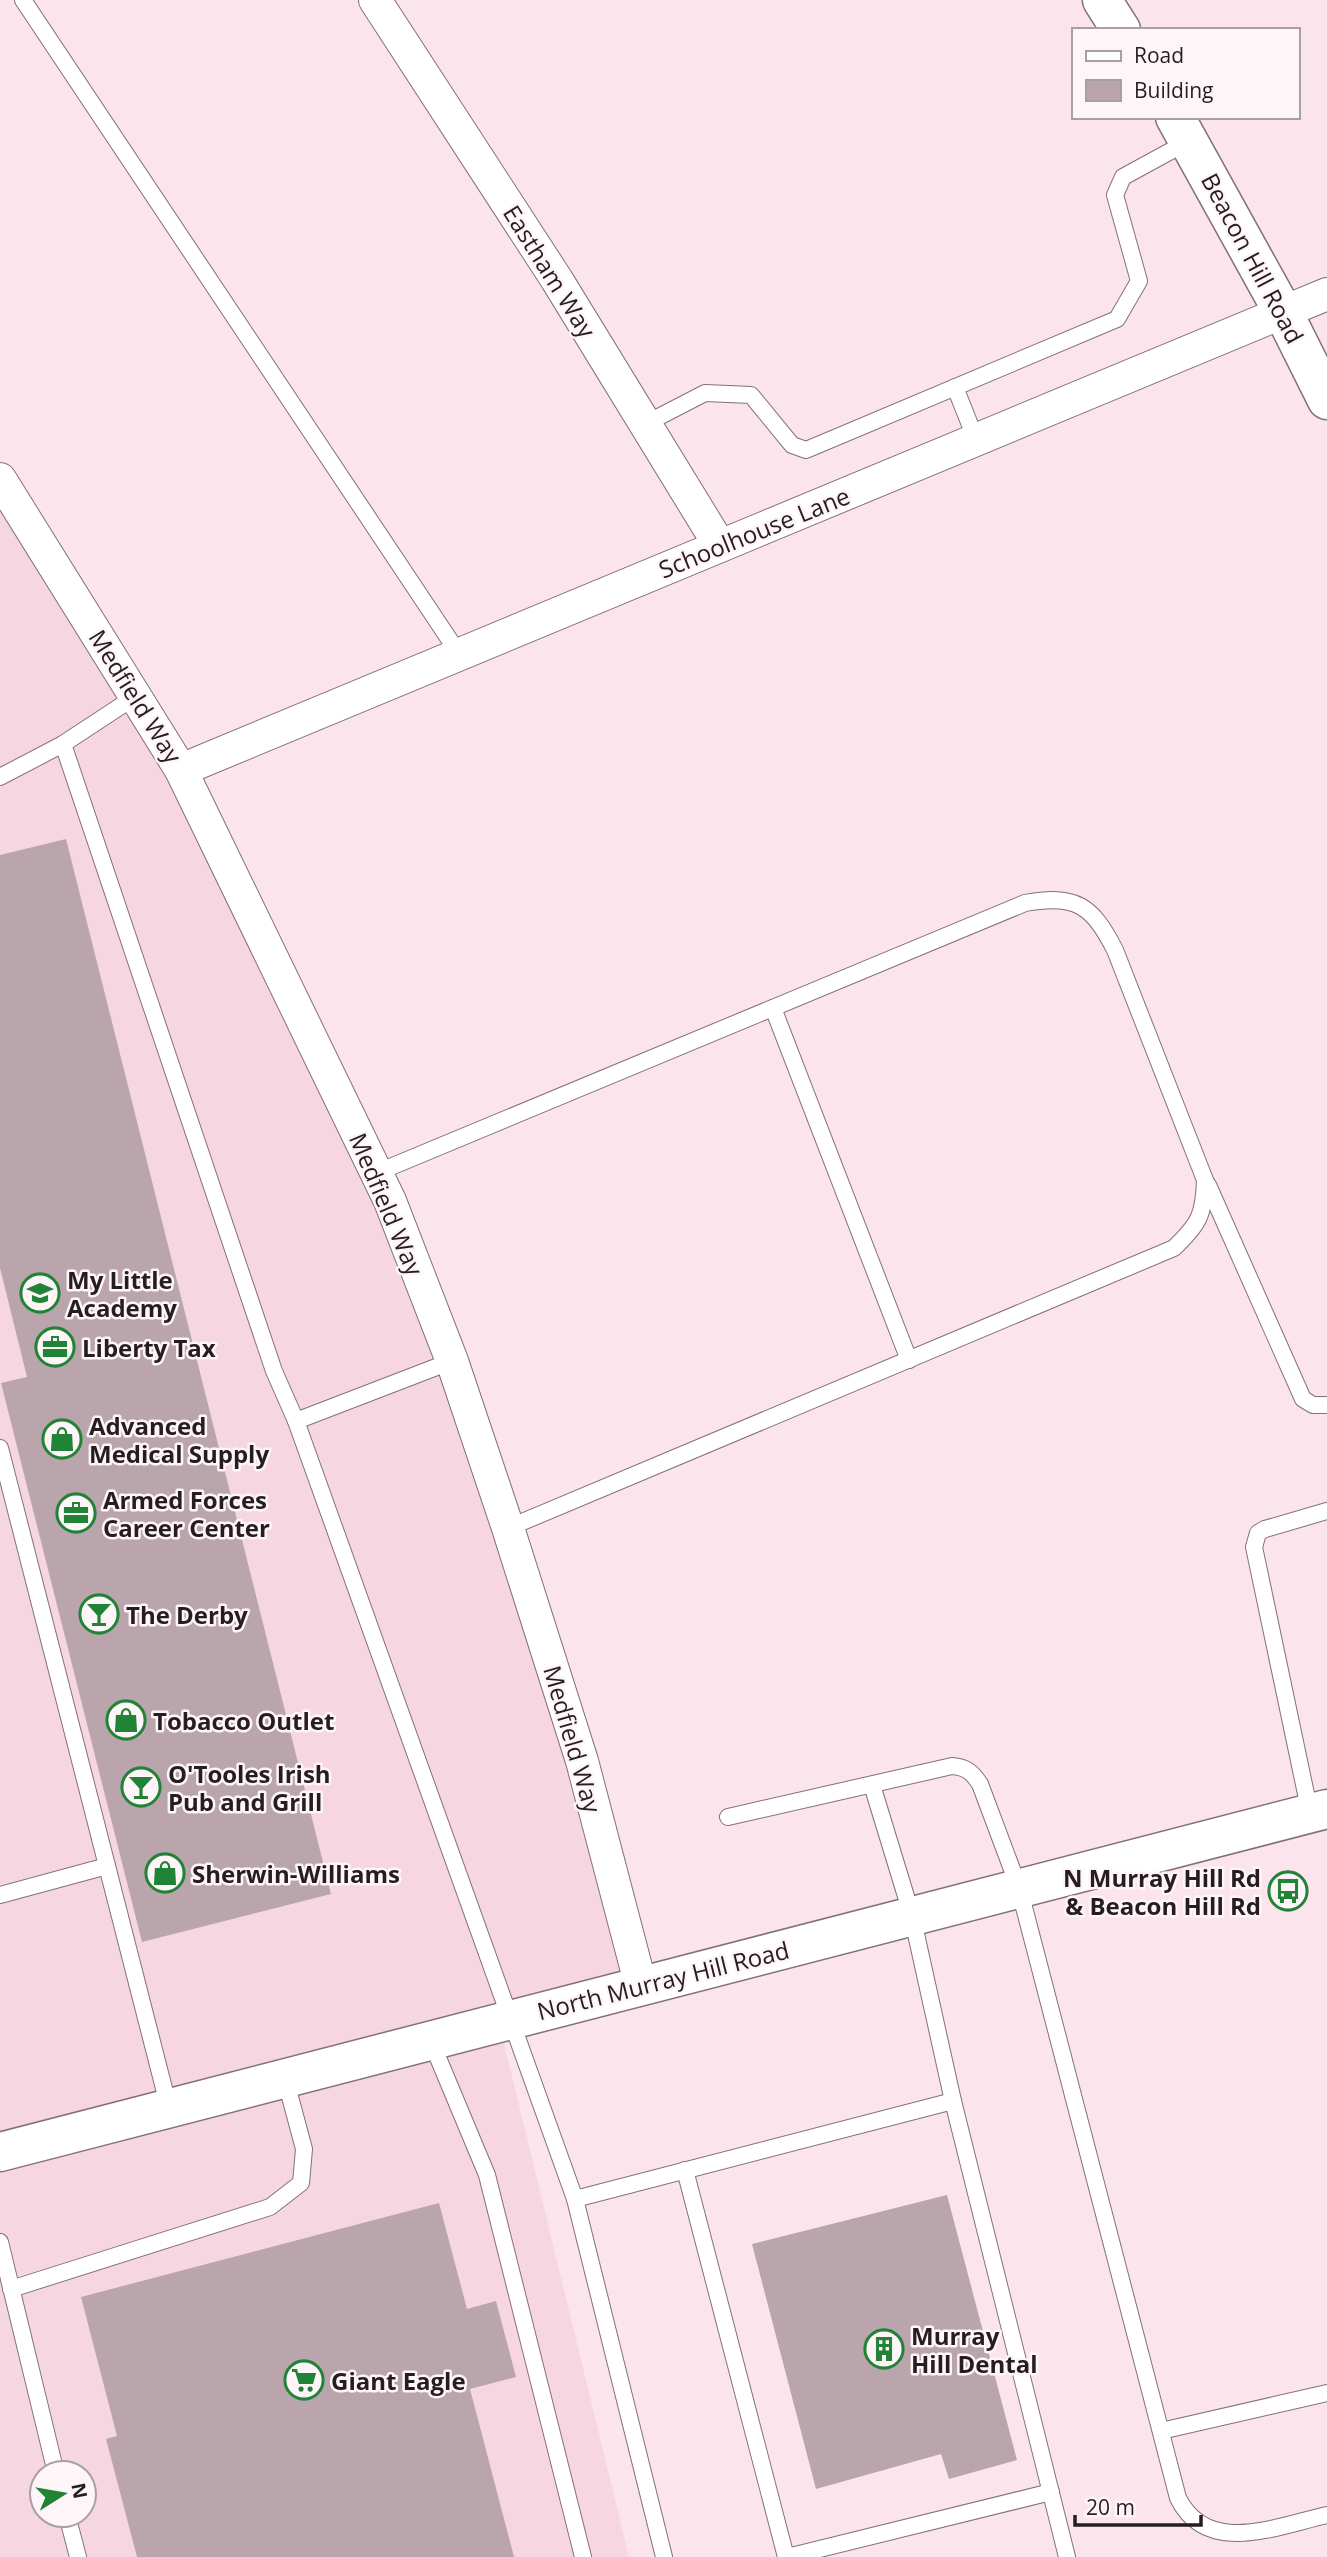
<svg xmlns="http://www.w3.org/2000/svg" width="1327" height="2557" font-family="'Open Sans',sans-serif">
<rect width="100%" height="100%" fill="#fbe4eb"/>
<path fill="#f6d7e1" fill-rule="evenodd" d="M 0,479 L 181,770 L 390,1201 L 641,1986 L 499,2023 L 629,2557 L 0,2557 ZM 42,2473 L 84,2473 L 84,2515 L 42,2515 Z"/>
<g fill="#baa5ac">
<polygon points="66,839 331,1894 142,1942 1,1383 27,1377 0,1268 0,855"/>
<polygon points="947,2195 1017,2460 949,2479 941,2454 816,2489 752,2244"/>
<polygon points="439,2203 467,2309 496,2301 516,2377 470,2389 514,2557 137,2557 106,2439 117,2436 81,2297"/>
</g>
<g fill="none" stroke-linecap="round" stroke-linejoin="round">
<g stroke="#847077" stroke-width="18">
<g id="service">
<polyline points="23,0 459,654"/>
<polyline points="955,387 976,440"/>
<polyline points="645,424 705,393 751,395 792,445 806,450 1117,319 1139,281 1115,195 1123,177 1189,141"/>
<polyline points="63,744 136,696"/>
<polyline points="0,777 63,744 274,1371 296,1421 575,2199 953,2101 912,1916 872,1785"/>
<polyline points="773,1008 909,1360"/>
<path d="M 376,1173 L 1025,903 C 1076,894 1092,905 1115,950 L 1205,1180 C 1204,1215 1199,1224 1174,1248 L 508,1528"/>
<polyline points="1208,1185 1303,1399 1313,1405 1327,1405"/>
<polyline points="296,1421 452,1361"/>
<polyline points="0,1448 169,2108"/>
<polyline points="1310,1813 1254,1547 1258,1533 1265,1529 1327,1511"/>
<path d="M 728,1817 L 952,1766 C 966,1767 972,1772 980,1784 L 1019,1888 L 1178,2498 C 1207,2557 1277,2526 1327,2515"/>
<polyline points="0,1895 107,1866"/>
<polyline points="431,2041 487,2175 583,2557"/>
<polyline points="953,2101 1067,2557"/>
<polyline points="685,2170 786,2557"/>
<polyline points="575,2199 664,2557"/>
<polyline points="0,2242 56,2473"/>
<polyline points="11,2289 270,2207 301,2183 304,2149 285,2078"/>
<polyline points="1161,2431 1327,2393"/>
<polyline points="67,2515 78,2557"/>
<polyline points="787,2557 1051,2492"/>
</g>
</g>
<g stroke="#847077" stroke-width="34">
<g id="minor">
<polyline points="375,0 557,280 720,546"/>
<polyline points="0,479 181,770 390,1201 452,1361 508,1528 582,1761 641,1986"/>
<polyline points="181,770 1327,294"/>
</g>
</g>
<g stroke="#847077" stroke-width="41">
<g id="tertiary">
<polyline points="1102,0 1121,30"/>
<polyline points="1175,117 1283,312 1327,400"/>
<polyline points="0,2152 1327,1809"/>
</g>
</g>
<use href="#service" stroke="#fff" stroke-width="16"/>
<use href="#minor" stroke="#fff" stroke-width="32"/>
<use href="#tertiary" stroke="#fff" stroke-width="38"/>
</g>
<defs>
<g id="school-ring" transform="scale(2.0125)"><circle r="9.5" fill="#fef5f8" stroke="#218336" stroke-width="1.5"/><path d="M0-5L7-2L0 1L-7-2ZM-4 1L0 2.5L4 1V4Q0 6-4 4Z" fill="#218336"/></g>
<g id="office-ring" transform="scale(2.0125)"><circle r="9.5" fill="#fef5f8" stroke="#218336" stroke-width="1.5"/><path d="M-6-3h4V-5.5h4V-3h4V5H-6ZM-1-4.5V-3h2v-1.5ZM-6 0V1H6V0Z" fill="#218336"/></g>
<g id="shop-ring" transform="scale(2.0125)"><circle r="9.5" fill="#fef5f8" stroke="#218336" stroke-width="1.5"/><path d="M-5-2.5h2.3a2.7 3.5 0 0 1 5.4 0H5L5.5 6h-11ZM-1.5-2.5h3a1.5 2.3 0 0 0-3 0Z" fill="#218336"/></g>
<g id="bar-ring" transform="scale(2.0125)"><circle r="9.5" fill="#fef5f8" stroke="#218336" stroke-width="1.5"/><path d="M-6-5H6L.8 .8V4.5H3.5V6h-7V4.5H-.8V.8Z" fill="#218336"/></g>
<g id="bus-ring" transform="scale(2.0125)"><circle r="9.5" fill="#fef5f8" stroke="#218336" stroke-width="1.5"/><path d="M-5-6H5V4H4V6H2V4H-2V6H-4V4H-5ZM-3.5-4V0h7V-4ZM-3.5 1.2v1.5H-2V1.2ZM2 1.2v1.5H3.5V1.2Z" fill="#218336"/></g>
<g id="building-ring" transform="scale(2.0125)"><circle r="9.5" fill="#fef5f8" stroke="#218336" stroke-width="1.5"/><path d="M-4-6H4V6H1V3H-1V6H-4ZM-2.5-4.3h1.7v1.8h-1.7ZM.8-4.3h1.7v1.8H.8ZM-2.5-1h1.7V.8h-1.7ZM.8-1h1.7V.8H.8Z" fill="#218336"/></g>
<g id="supermarket-ring" transform="scale(2.0125)"><circle r="9.5" fill="#fef5f8" stroke="#218336" stroke-width="1.5"/><path d="M-6-5.5h2.5l.6 2H6L4.5 2H-2.5L-4.4-4H-6ZM-1.5 3.2a1.3 1.3 0 1 0 .1 0ZM3 3.2a1.3 1.3 0 1 0 .1 0Z" fill="#218336"/></g>
</defs>
<g fill-rule="evenodd">
<use href="#school-ring" x="40" y="1293"/>
<use href="#office-ring" x="55" y="1347"/>
<use href="#shop-ring" x="62" y="1439"/>
<use href="#office-ring" x="76" y="1513"/>
<use href="#bar-ring" x="99" y="1614"/>
<use href="#shop-ring" x="126" y="1720"/>
<use href="#bar-ring" x="141" y="1787"/>
<use href="#shop-ring" x="165" y="1873"/>
<use href="#bus-ring" x="1288" y="1891"/>
<use href="#building-ring" x="884" y="2349"/>
<use href="#supermarket-ring" x="304" y="2380"/>
</g>
<g text-anchor="middle" dominant-baseline="central" stroke-width="5" stroke-linejoin="round" paint-order="stroke">
<g font-size="24" fill="#251d1f" stroke="#fef5f8">
<text transform="translate(1253 258) rotate(62)">Beacon Hill Road</text>
<text transform="translate(550 271) rotate(58)">Eastham Way</text>
<text transform="translate(754 532) rotate(-22)">Schoolhouse Lane</text>
<text transform="translate(136 696) rotate(58)">Medfield Way</text>
<text transform="translate(387 1204) rotate(67)">Medfield Way</text>
<text transform="translate(573 1739) rotate(74)">Medfield Way</text>
<text transform="translate(663 1980) rotate(-14)">North Murray Hill Road</text>
</g>
<g font-size="24" font-weight="bold" fill="#251d1f" stroke="#fef5f8" text-anchor="start">
<text x="67" y="1279">My Little<tspan x="67" dy="28">Academy</tspan></text>
<text x="82" y="1347">Liberty Tax</text>
<text x="89" y="1425">Advanced<tspan x="89" dy="28">Medical Supply</tspan></text>
<text x="103" y="1499">Armed Forces<tspan x="103" dy="28">Career Center</tspan></text>
<text x="126" y="1614">The Derby</text>
<text x="153" y="1720">Tobacco Outlet</text>
<text x="168" y="1773">O'Tooles Irish<tspan x="168" dy="28">Pub and Grill</tspan></text>
<text x="192" y="1873">Sherwin-Williams</text>
<text x="1261" y="1877" text-anchor="end">N Murray Hill Rd<tspan x="1261" dy="28">&amp; Beacon Hill Rd</tspan></text>
<text x="911" y="2335">Murray<tspan x="911" dy="28">Hill Dental</tspan></text>
<text x="331" y="2380">Giant Eagle</text>
</g>
</g>
<rect x="1072" y="28" width="228" height="91" fill="#fef5f8" stroke="#a79fa1" stroke-width="2"/>
<rect x="1086" y="51" width="35" height="10" fill="#ffffff" stroke="#a79fa1" stroke-width="2"/>
<text x="1134" y="63" font-size="21" fill="#251d1f">Road</text>
<rect x="1086" y="80" width="35" height="21" fill="#baa5ac" stroke="#a79fa1" stroke-width="2"/>
<text x="1134" y="98" font-size="21" fill="#251d1f">Building</text>
<g transform="translate(63 2494) rotate(79)"><circle r="33" fill="#fef5f8" stroke="#a79fa1" stroke-width="2"/>
<path d="M0-5L12 26L0 18L-12 26Z" fill="#218336"/>
<text y="-10" font-size="19" font-weight="bold" text-anchor="middle" fill="#251d1f">N</text>
</g>
<path d="M1075 2515v10h126v-10" fill="none" stroke="#251d1f" stroke-width="3.5"/>
<text x="1086" y="2515" font-size="21" fill="#251d1f" stroke="#fef5f8" stroke-width="5" paint-order="stroke">20 m</text>
</svg>
